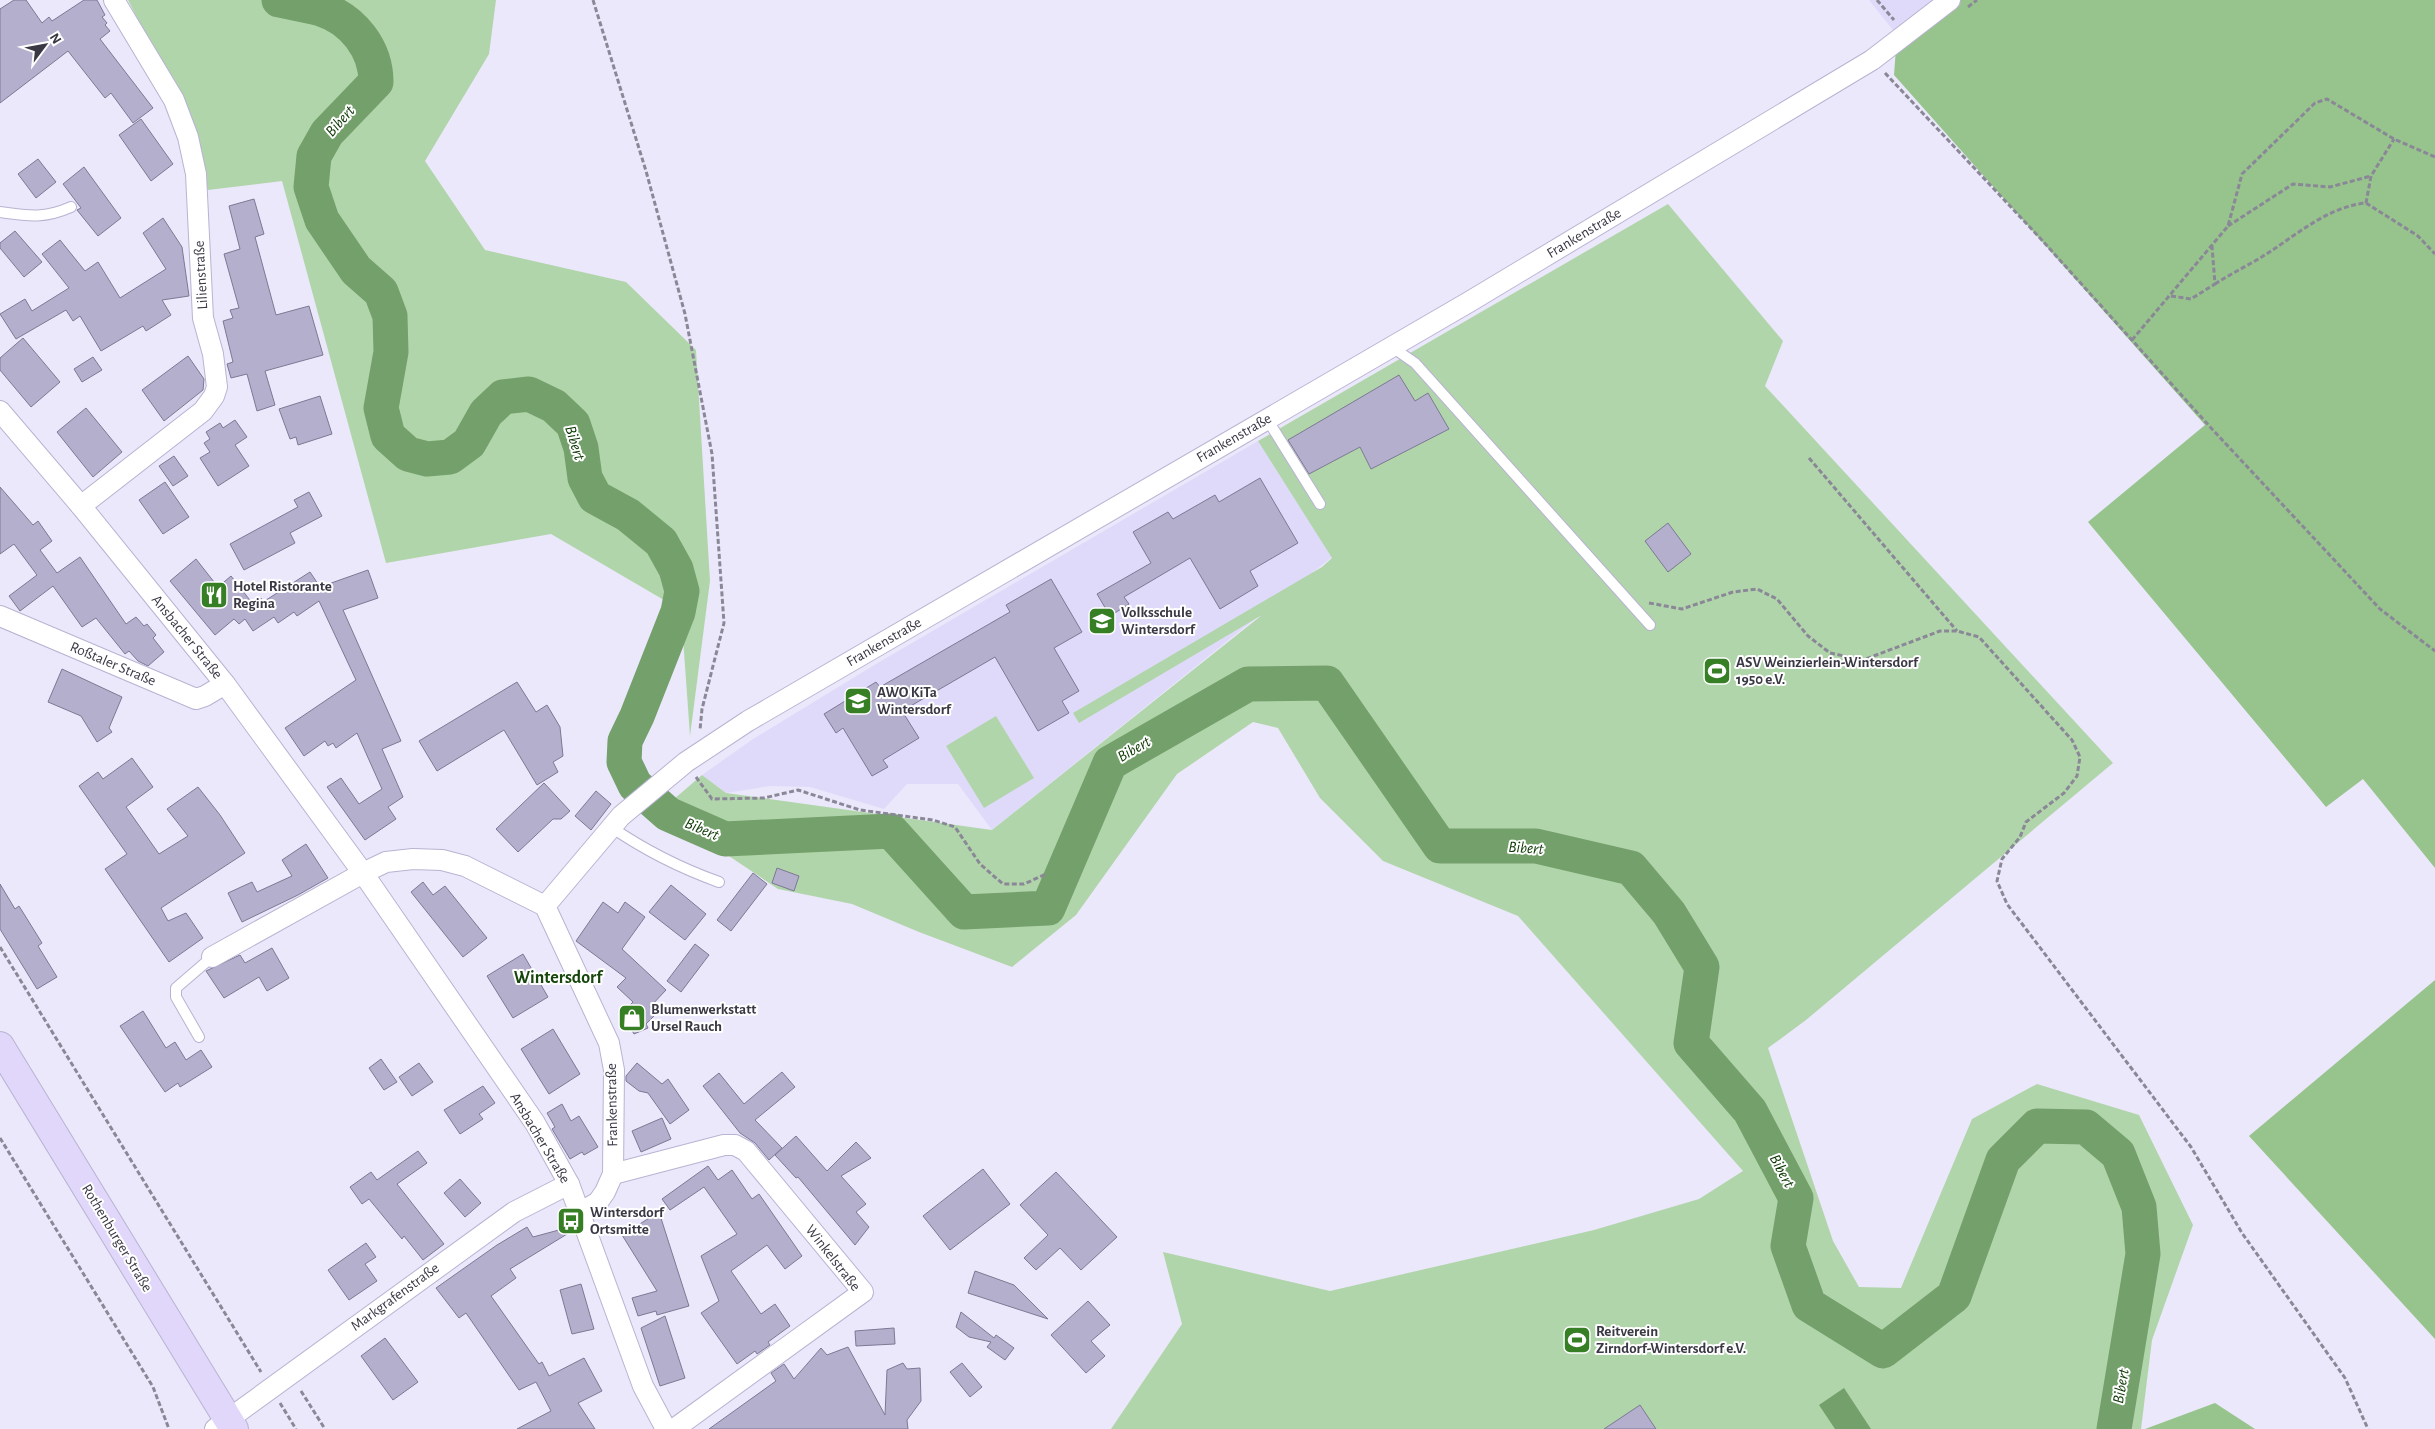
<svg xmlns="http://www.w3.org/2000/svg" width="2435" height="1429" font-family="'Alegreya Sans',sans-serif">
<rect width="100%" height="100%" fill="#ebe8fb"/>
<g fill="#dfdaf9">
<polygon points="1869,0 1941,0 1897,35"/>
<polygon points="1258,441 1332,557 992,830 958,784 907,784 884,809 810,787 770,786 726,793 702,775 753,739 876,664"/>
</g>
<g fill="#b1d5aa">
<polygon points="128,0 496,0 489,54 425,161 485,250 626,282 696,350 710,581 690,736 681,610 551,534 386,563 282,181 208,190 188,116"/>
<polygon points="1668,204 1783,341 1765,386 2113,763 1806,1020 1768,1048 1833,1241 1859,1287 1901,1288 1972,1119 2037,1084 2139,1115 2193,1225 2152,1340 2141,1429 1111,1429 1182,1324 1163,1252 1330,1291 1594,1230 1699,1199 1743,1171 1518,916 1383,861 1320,798 1278,728 1253,722 1177,774 1076,915 1012,967 919,932 852,904 778,889 720,850 652,818 702,775 726,793 992,830 1262,615 1079,723 1073,713 1322,567 1332,558 1258,441"/>
<polygon points="996,716 1034,778 984,808 946,746"/>
</g>
<g fill="#97c38d">
<polygon points="1941,0 2435,0 2435,868 2363,779 2326,807 2088,522 2205,425 1894,75 1897,35"/>
<polygon points="2435,980 2435,1339 2249,1136"/>
<polygon points="2215,1403 2255,1429 2145,1429"/>
</g>
<polygon fill="#74a06b" points="1844,1388 1871,1429 1835,1429 1819,1405"/>
<g fill="none" stroke-linecap="round" stroke-linejoin="round">
<path stroke="#74a06b" stroke-width="35" d="M 279,0 C 293,3 307,5 321,9 C 353,19 376,49 376,82 L 327,133 L 314,156 L 311,187 L 322,220 L 356,270 L 381,292 L 390,316 L 391,352 L 381,408 L 388,436 L 408,454 L 427,459 L 450,457 L 469,443 L 486,413 L 503,397 L 529,394 L 554,406 L 573,424 L 581,448 L 585,478 L 595,497 L 628,515 L 661,542 L 676,569 L 682,591 L 678,612 L 637,716 L 625,741 L 624,762 L 635,785 L 668,814 L 725,839 L 891,831 L 964,912 L 1048,908 L 1110,763 L 1248,684 L 1327,683 L 1440,846 L 1536,846 L 1631,868 L 1669,913 L 1702,967 L 1691,1043 L 1750,1111 L 1796,1198 L 1788,1246 L 1809,1305 L 1883,1351 L 1954,1296 L 2003,1160 L 2037,1126 L 2086,1127 L 2118,1154 L 2139,1207 L 2143,1254 L 2114,1429"/>
</g>
<g fill="#b4afcd" stroke="#7d7894">
<polygon points="14,0 26,0 42,23 49,17 52,21 84,0 97,0 105,15 102,17 107,23 105,25 110,31 100,39 153,108 133,123 111,93 105,98 68,51 0,103 0,9"/>
<polygon points="141,119 173,164 151,181 119,135"/>
<polygon points="38,159 56,182 36,198 18,174"/>
<polygon points="84,167 121,218 98,236 77,210 81,208 63,184"/>
<polygon points="254,199 264,234 255,237 276,315 309,306 323,355 265,371 275,405 257,411 247,374 231,378 227,364 233,362 223,321 233,318 230,310 239,308 224,254 240,249 229,206"/>
<polygon points="163,218 182,247 189,296 162,300 171,315 146,331 143,326 101,351 80,316 73,321 66,310 16,339 0,314 25,299 32,311 69,288 42,254 60,240 85,271 98,262 120,298 166,269 143,233"/>
<polygon points="15,231 42,262 24,277 0,248 0,243"/>
<polygon points="23,338 60,382 31,407 0,370 0,358"/>
<polygon points="188,356 204,379 203,390 164,421 142,390"/>
<polygon points="93,357 102,370 82,382 74,369"/>
<polygon points="1399,375 1415,401 1428,393 1449,429 1371,469 1360,447 1309,474 1288,440"/>
<polygon points="320,396 332,434 298,445 296,437 290,439 279,409"/>
<polygon points="86,408 122,452 93,477 57,432"/>
<polygon points="235,420 247,437 235,445 249,466 218,486 200,458 210,452 204,443 210,439 206,432 220,423 223,428"/>
<polygon points="174,456 188,476 173,486 159,466"/>
<polygon points="1260,478 1298,543 1250,571 1258,586 1220,609 1190,558 1124,597 1129,604 1110,616 1097,594 1151,563 1133,532 1168,512 1173,519 1215,495 1219,502"/>
<polygon points="165,482 189,517 163,534 139,500"/>
<polygon points="0,487 33,525 38,521 52,541 40,550 57,573 80,557 126,624 136,617 144,626 147,624 156,635 153,638 164,652 148,666 138,661 129,651 125,654 96,618 82,627 53,586 20,611 9,596 37,575 14,544 0,554"/>
<polygon points="309,492 322,516 290,533 295,543 244,570 230,544 298,507 294,500"/>
<polygon points="1668,523 1691,554 1668,572 1645,541"/>
<polygon points="196,559 218,587 231,576 253,604 261,598 263,602 310,572 320,587 368,570 378,598 343,610 401,741 382,749 403,797 388,807 396,819 365,840 327,787 341,778 359,804 382,789 357,733 336,748 333,743 328,746 325,741 304,756 285,728 356,680 319,601 297,616 294,612 278,623 274,617 253,631 245,619 239,624 234,619 215,635 170,581"/>
<polygon points="1051,579 1082,632 1054,648 1079,691 1062,701 1069,713 1038,731 995,657 902,711 919,738 883,760 888,767 872,776 843,728 836,733 824,714 876,682 880,687 1010,612 1006,605"/>
<polygon points="62,669 122,697 109,728 112,732 97,742 81,716 48,702"/>
<polygon points="517,682 536,712 547,705 560,727 563,756 553,762 558,772 537,785 504,730 437,771 419,741"/>
<polygon points="132,758 153,787 126,807 159,854 188,836 167,809 198,787 220,815 245,853 161,908 168,921 186,913 203,938 169,962 105,869 127,854 79,786 98,772 103,779"/>
<polygon points="544,783 570,811 561,819 553,819 518,852 496,829"/>
<polygon points="596,791 611,804 591,830 575,816"/>
<polygon points="306,844 328,878 298,895 242,922 228,893 252,882 257,892 292,876 282,860"/>
<polygon points="777,868 799,876 794,891 772,883"/>
<polygon points="753,873 767,884 731,931 717,920"/>
<polygon points="423,882 433,895 445,886 487,938 463,957 411,892"/>
<polygon points="0,884 15,909 19,906 42,943 38,946 57,977 37,989 0,929"/>
<polygon points="671,885 706,914 685,940 649,912"/>
<polygon points="603,902 618,913 625,902 645,917 622,949 666,990 650,1007 656,1014 646,1024 648,1028 634,1034 622,1013 633,1002 617,987 626,978 576,941"/>
<polygon points="695,944 709,955 681,992 667,981"/>
<polygon points="272,948 289,978 267,991 259,977 224,998 206,971 240,955 245,963"/>
<polygon points="523,954 548,997 513,1018 487,976"/>
<polygon points="143,1011 166,1048 175,1042 186,1060 201,1050 212,1067 180,1087 178,1083 165,1092 120,1026"/>
<polygon points="553,1029 580,1074 549,1094 521,1049"/>
<polygon points="381,1059 397,1082 384,1090 369,1068"/>
<polygon points="419,1063 433,1082 412,1096 399,1077"/>
<polygon points="637,1063 662,1084 668,1079 689,1110 670,1124 648,1093 639,1091 626,1081 626,1076"/>
<polygon points="782,1072 795,1087 755,1120 782,1148 769,1160 755,1143 740,1133 703,1086 719,1073 744,1104"/>
<polygon points="483,1086 495,1103 479,1114 483,1119 460,1134 444,1110"/>
<polygon points="562,1104 571,1121 579,1116 598,1147 584,1155 582,1152 570,1159 552,1129 555,1127 547,1113"/>
<polygon points="662,1118 671,1139 641,1152 632,1131"/>
<polygon points="796,1136 827,1171 856,1142 871,1158 841,1176 866,1204 856,1212 869,1227 855,1245 798,1177 796,1178 775,1155"/>
<polygon points="418,1151 427,1163 397,1184 444,1244 423,1260 404,1236 402,1239 369,1199 362,1204 350,1187 371,1172 377,1180"/>
<polygon points="708,1166 718,1180 732,1170 752,1199 759,1194 802,1256 785,1269 767,1245 731,1271 761,1314 775,1304 790,1326 768,1342 770,1345 757,1354 755,1351 737,1364 701,1313 719,1301 701,1256 737,1234 704,1187 670,1210 662,1199"/>
<polygon points="983,1169 1010,1204 950,1250 923,1216"/>
<polygon points="1056,1172 1117,1237 1081,1270 1060,1248 1036,1270 1024,1258 1048,1235 1020,1205"/>
<polygon points="460,1179 481,1203 465,1217 444,1193"/>
<polygon points="659,1212 689,1306 657,1315 656,1311 638,1316 632,1298 657,1291 622,1235"/>
<polygon points="527,1227 533,1237 570,1227 572,1231 510,1269 516,1278 491,1296 539,1364 542,1362 549,1376 584,1358 602,1391 578,1403 595,1429 517,1429 551,1411 536,1382 519,1390 466,1313 459,1318 436,1288 497,1245"/>
<polygon points="366,1243 376,1257 365,1264 377,1281 349,1300 328,1270"/>
<polygon points="975,1271 1014,1285 1048,1319 968,1293"/>
<polygon points="581,1284 594,1329 572,1334 560,1290"/>
<polygon points="1088,1301 1110,1325 1091,1341 1105,1356 1086,1373 1051,1335"/>
<polygon points="961,1312 994,1338 996,1335 1014,1348 1005,1360 987,1347 991,1342 969,1337 956,1327"/>
<polygon points="665,1316 685,1378 660,1386 641,1328"/>
<polygon points="894,1328 895,1344 856,1346 855,1331"/>
<polygon points="385,1338 418,1382 393,1400 361,1356"/>
<polygon points="848,1347 885,1415 887,1370 903,1363 907,1369 920,1368 921,1401 907,1420 908,1429 709,1429 776,1381 771,1373 784,1364 794,1379 821,1348 827,1355"/>
<polygon points="962,1363 982,1387 970,1397 950,1372"/>
<polygon points="1640,1405 1656,1429 1604,1429"/>
</g>
<g fill="none" stroke-linecap="round" stroke-linejoin="round">
<g stroke="#b9b3d2" stroke-width="12">
<g id="lane">
<path d="M 0,212 C 28,216 44,219 71,207"/>
<polyline points="1392,347 1415,363 1650,625"/>
<polyline points="1267,419 1320,504"/>
<path d="M 611,827 C 646,851 680,868 719,882"/>
<polyline points="199,1037 176,997 176,988 212,957"/>
</g>
</g>
<g stroke="#b9b3d2" stroke-width="22">
<g id="street">
<polyline points="0,411 81,506 225,684 363,873 535,1123 569,1184 643,1386 666,1429"/>
<polyline points="81,506 203,411 214,396 217,387 213,354 203,318 196,174 188,137 174,100 114,0"/>
<polyline points="0,616 196,699 205,696 225,684"/>
<polyline points="545,906 621,816 686,762 748,721 1469,302 1872,60 1950,0"/>
<polyline points="212,957 363,873 386,862 413,859 442,860 465,866 545,906 609,1043 614,1070 613,1174 605,1192 598,1202 578,1214"/>
<polyline points="613,1174 724,1145 735,1145 746,1151 863,1292 674,1429"/>
<polyline points="215,1429 514,1212 569,1184"/>
</g>
</g>
<g stroke="#b9b3d2" stroke-width="30">
<polyline id="secondary" points="0,1046 234,1429"/>
</g>
<g stroke="#8a8897" stroke-width="3" stroke-dasharray="5 2.5" stroke-linecap="butt">
<polyline points="593,0 646,171 685,314 712,454 724,623 702,709 700,730"/>
<polyline points="1877,0 1894,20"/>
<polyline points="1968,7 1977,0"/>
<polyline points="1885,73 2040,238 2212,429 2380,609 2435,651"/>
<polyline points="2366,203 2418,236 2435,254"/>
<polyline points="2228,226 2293,184 2330,187 2371,176"/>
<path d="M 2215,284 C 2232,273 2251,264 2268,253 C 2299,233 2328,207 2366,203 L 2371,176 L 2394,139"/>
<polyline points="2171,296 2191,299 2215,284 2212,246"/>
<polyline points="2132,340 2228,226 2242,174 2315,103 2327,99 2394,139 2435,157"/>
<polyline points="1809,458 1957,631"/>
<polyline points="1649,603 1682,609 1733,592 1757,589 1777,599 1808,636 1830,653 1863,660 1940,631 1957,631 1979,637 2072,740 2080,757 2077,776 2064,793 2026,822 2020,837 2002,859 1997,881 2007,904 2191,1147 2242,1233 2345,1378 2368,1429"/>
<polyline points="696,777 712,799 764,798 798,790 860,810 933,820 955,827 980,864 1003,884 1024,884 1046,874"/>
<polyline points="0,947 261,1372"/>
<polyline points="0,1138 153,1387 169,1429"/>
<polyline points="301,1391 325,1429"/>
<polyline points="280,1403 296,1429"/>
</g>
<use href="#lane" stroke="#fff" stroke-width="10"/>
<use href="#street" stroke="#fff" stroke-width="20"/>
<use href="#secondary" stroke="#e0d7fa" stroke-width="28"/>
</g>
<defs>
<g id="restaurant-square" transform="scale(1.4375)"><rect x="-9" y="-9" width="18" height="18" rx="4" fill="#377f25" stroke="#fff"/><path d="M-5-6h1v4h1v-4h1v4h1v-4h1v5L-1.5 .5V6h-2V.5L-5-1ZM5-6V6H3V1.5H1.5Q1.5-4 5-6Z" fill="#fff"/></g>
<g id="school-square" transform="scale(1.4375)"><rect x="-9" y="-9" width="18" height="18" rx="4" fill="#377f25" stroke="#fff"/><path d="M0-5L7-2L0 1L-7-2ZM-4 1L0 2.5L4 1V4Q0 6-4 4Z" fill="#fff"/></g>
<g id="stadium-square" transform="scale(1.4375)"><rect x="-9" y="-9" width="18" height="18" rx="4" fill="#377f25" stroke="#fff"/><path d="M0-5a6.5 5 0 1 0 0 10a6.5 5 0 1 0 0-10ZM-3.5-1.8h7v3.6h-7Z" fill="#fff"/></g>
<g id="shop-square" transform="scale(1.4375)"><rect x="-9" y="-9" width="18" height="18" rx="4" fill="#377f25" stroke="#fff"/><path d="M-5-2.5h2.3a2.7 3.5 0 0 1 5.4 0H5L5.5 6h-11ZM-1.5-2.5h3a1.5 2.3 0 0 0-3 0Z" fill="#fff"/></g>
<g id="bus-square" transform="scale(1.4375)"><rect x="-9" y="-9" width="18" height="18" rx="4" fill="#377f25" stroke="#fff"/><path d="M-5-6H5V4H4V6H2V4H-2V6H-4V4H-5ZM-3.5-4V0h7V-4ZM-3.5 1.2v1.5H-2V1.2ZM2 1.2v1.5H3.5V1.2Z" fill="#fff"/></g>
</defs>
<g fill-rule="evenodd">
<use href="#restaurant-square" x="214" y="595"/>
<use href="#school-square" x="1102" y="621"/>
<use href="#stadium-square" x="1717" y="671"/>
<use href="#school-square" x="858" y="701"/>
<use href="#shop-square" x="632" y="1018"/>
<use href="#bus-square" x="571" y="1221"/>
<use href="#stadium-square" x="1577" y="1340"/>
</g>
<g text-anchor="middle" dominant-baseline="central" stroke-width="4" stroke-linejoin="round" paint-order="stroke">
<g font-size="15" fill="#3a3844" stroke="#fff">
<text transform="translate(1584 233) rotate(-31)">Frankenstraße</text>
<text transform="translate(201 275) rotate(-93)">Lilienstraße</text>
<text transform="translate(1234 438) rotate(-30)">Frankenstraße</text>
<text transform="translate(187 637) rotate(51)">Ansbacher Straße</text>
<text transform="translate(884 642) rotate(-30)">Frankenstraße</text>
<text transform="translate(113 664) rotate(23)">Roßtaler Straße</text>
<text transform="translate(612 1105) rotate(-91)">Frankenstraße</text>
<text transform="translate(540 1138) rotate(59)">Ansbacher Straße</text>
<text transform="translate(117 1238) rotate(59)">Rothenburger Straße</text>
<text transform="translate(833 1258) rotate(52)">Winkelstraße</text>
<text transform="translate(395 1297) rotate(-36)">Markgrafenstraße</text>
</g>
<g font-size="15" font-weight="bold" fill="#3a3844" stroke="#fff" text-anchor="start">
<text x="233" y="586">Hotel Ristorante<tspan x="233" dy="17">Regina</tspan></text>
<text x="1121" y="612">Volksschule<tspan x="1121" dy="17">Wintersdorf</tspan></text>
<text x="1736" y="662">ASV Weinzierlein-Wintersdorf<tspan x="1736" dy="17">1950 e.V.</tspan></text>
<text x="877" y="692">AWO KiTa<tspan x="877" dy="17">Wintersdorf</tspan></text>
<text x="651" y="1009">Blumenwerkstatt<tspan x="651" dy="17">Ursel Rauch</tspan></text>
<text x="590" y="1212">Wintersdorf<tspan x="590" dy="17">Ortsmitte</tspan></text>
<text x="1596" y="1331">Reitverein<tspan x="1596" dy="17">Zirndorf-Wintersdorf e.V.</tspan></text>
</g>
<g font-size="16" font-style="italic" fill="#093600" stroke="#fff">
<text transform="translate(340 121) rotate(-48)">Bibert</text>
<text transform="translate(575 443) rotate(73)">Bibert</text>
<text transform="translate(1134 749) rotate(-30)">Bibert</text>
<text transform="translate(702 829) rotate(23)">Bibert</text>
<text transform="translate(1526 848) rotate(4)">Bibert</text>
<text transform="translate(1782 1171) rotate(62)">Bibert</text>
<text transform="translate(2121 1386) rotate(-80)">Bibert</text>
</g>
<g font-size="18" font-weight="bold" fill="#17460c" stroke="#fff">
<text x="558" y="978">Wintersdorf</text>
</g>
</g>
<g transform="translate(45 45) rotate(58)" stroke="#ffffff" stroke-width="4" paint-order="stroke">
<path d="M0-4L9 19L0 12L-9 19Z" fill="#3a3844"/>
<text y="-8" font-size="14" font-weight="bold" text-anchor="middle" fill="#3a3844">N</text>
</g>
</svg>
